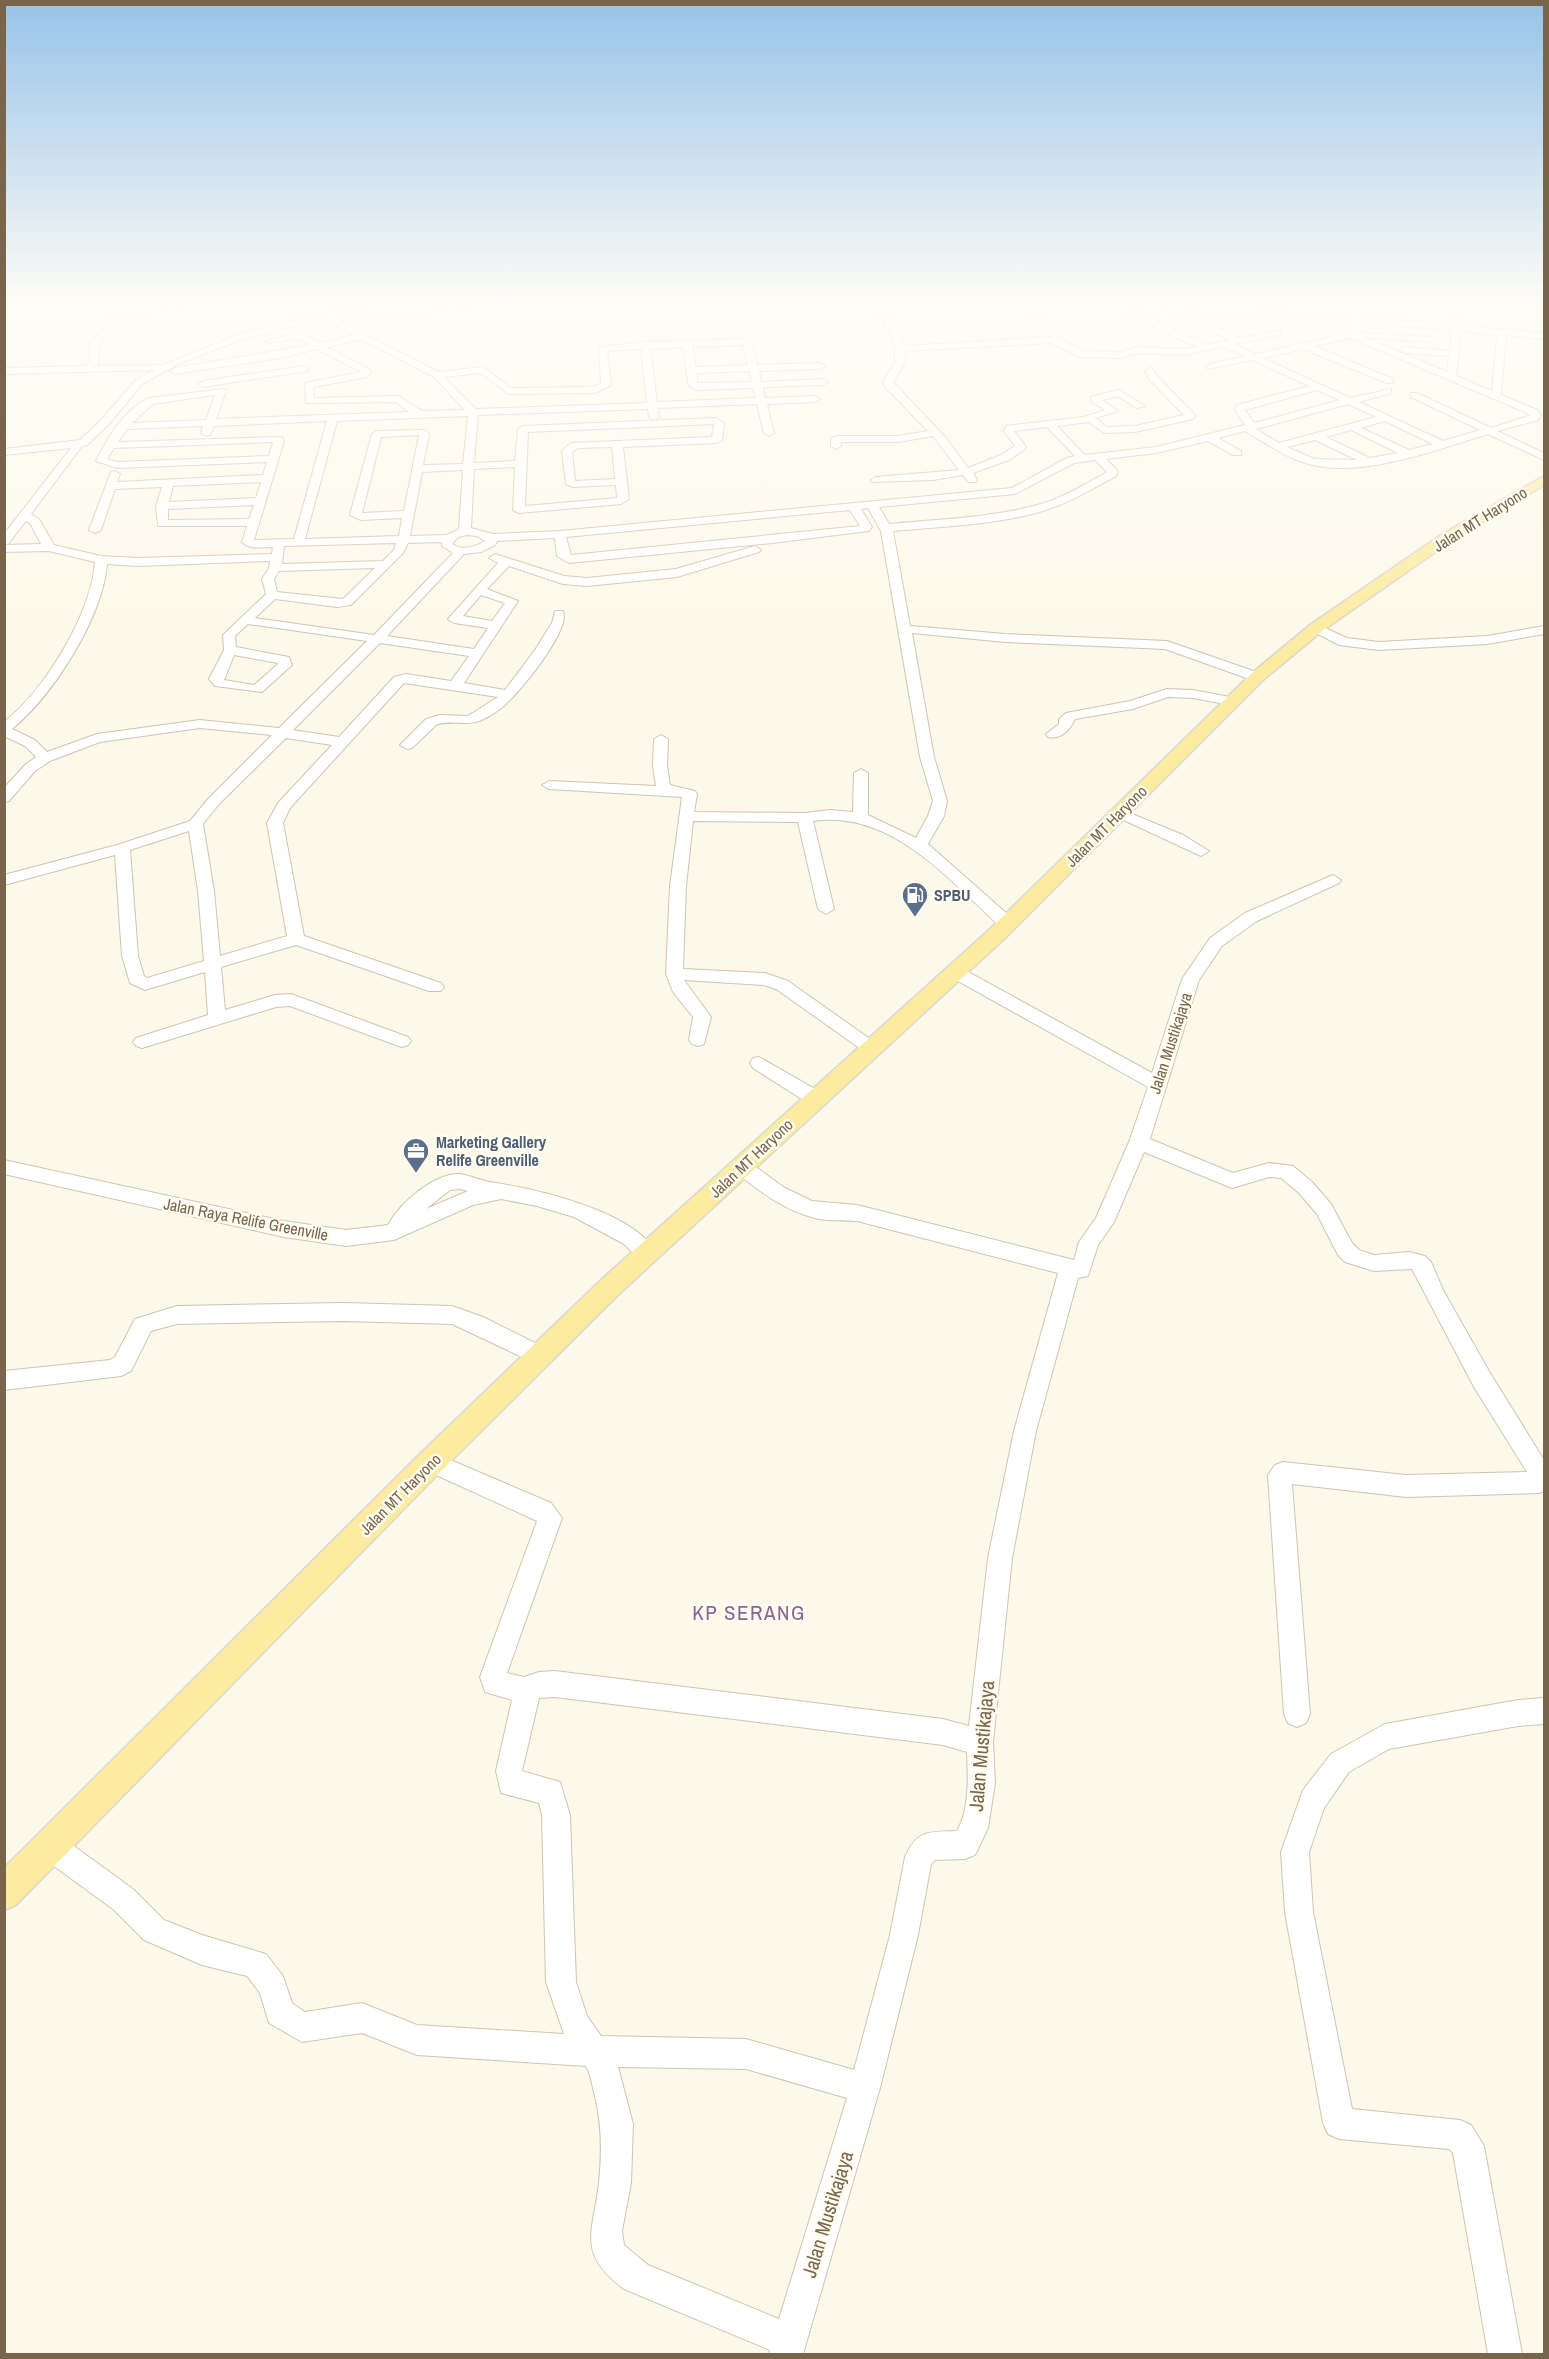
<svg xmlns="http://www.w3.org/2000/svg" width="1549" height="2359" font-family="'Archivo Narrow',sans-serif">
<rect width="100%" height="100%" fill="#fdf9ea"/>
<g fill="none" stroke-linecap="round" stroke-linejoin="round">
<g stroke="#d0c4ae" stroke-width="2">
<g id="minor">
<path d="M 147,302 L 156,302 L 153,306 L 194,302 L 221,302 L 217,305 L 148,312 C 136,328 118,313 101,342 C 98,348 100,358 97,366 L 163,365 L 240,334 L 324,313 L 484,302 L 524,302 L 520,305 L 334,318 L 438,372 L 483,367 L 511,388 L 593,387 L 601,384 L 599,347 L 645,342 L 745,339 L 752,343 L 757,365 L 820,363 L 825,366 L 820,369 L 759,371 L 761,382 L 823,379 L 828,382 L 823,385 L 763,387 L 765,398 L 815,396 L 820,399 L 815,402 L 767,404 L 774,433 L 769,436 L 764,433 L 757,404 L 658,408 L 659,417 L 654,420 L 649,417 L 648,409 L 478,415 L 474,463 L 515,461 L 518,429 L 523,426 L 716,418 L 724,423 L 722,440 L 717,443 L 623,447 L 629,499 L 621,504 L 519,513 L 513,510 L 515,467 L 474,469 L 471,528 L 493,534 L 560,531 L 1012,488 L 1067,458 L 1075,456 L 1047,427 L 1014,431 L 1026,447 L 1025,449 L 1009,460 L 973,473 L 977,480 L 976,482 L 968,482 L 963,475 L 933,480 L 872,482 L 871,480 L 876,477 L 959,470 L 933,436 L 898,442 L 841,442 L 841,446 L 836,449 L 831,446 L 831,438 L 838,436 L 898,436 L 928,431 L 885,387 L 883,382 L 895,363 L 895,346 L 875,302 L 883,302 L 905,346 L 1050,337 L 1024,302 L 1032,302 L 1061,339 L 1083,351 L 1120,352 L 1137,347 L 1184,349 L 1197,347 L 1120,311 L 1116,302 L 1350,316 L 1349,302 L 1357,302 L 1359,317 L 1453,325 L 1450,317 L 1454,314 L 1462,322 L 1462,326 L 1544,333 L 1544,339 L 1506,335 L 1501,395 L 1537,410 L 1541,415 L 1538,420 L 1497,431 L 1544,453 L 1544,460 L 1488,434 C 1435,450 1357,481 1302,462 C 1282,455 1264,442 1245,431 L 1218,438 L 1241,451 L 1241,455 L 1233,455 L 1208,441 L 1156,453 L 1106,459 L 1118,471 L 1116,476 C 1094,488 1073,501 1049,509 C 1001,525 943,526 893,531 L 910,626 L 1005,634 L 1167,641 L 1262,674 L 1264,677 L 1257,681 L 1252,680 L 1165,649 L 1005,642 L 912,633 L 934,757 L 947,801 L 944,816 L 928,844 L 1014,920 L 1016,924 L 1014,928 L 1002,928 C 950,881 891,809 813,821 L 834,909 L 826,914 L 818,909 L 798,822 L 693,821 L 686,886 L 683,969 L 765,973 L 788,981 L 877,1044 L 880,1048 L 877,1052 L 871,1054 L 865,1052 L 776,989 L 763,985 L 684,980 L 711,1017 L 704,1044 L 698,1046 L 692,1044 L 689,1040 L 693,1017 L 673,992 L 666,974 L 670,886 L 682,797 L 549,789 L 542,785 L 549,781 L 656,786 L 653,766 L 654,739 L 661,735 L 668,739 L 667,766 L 670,785 L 695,791 L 697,794 L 694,812 L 805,813 L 830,810 L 853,812 L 854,773 L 861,769 L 868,773 L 868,815 L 916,838 L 928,816 L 933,801 L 920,757 L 881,531 L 868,508 L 861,509 L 872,527 L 869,531 L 772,543 L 569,563 L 557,556 L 555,538 L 497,541 L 495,545 L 481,552 L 464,554 L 387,636 L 474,649 L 488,628 L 454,623 L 448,619 L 498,563 L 489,558 L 495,554 L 564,576 L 587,578 L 676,569 L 755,546 L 761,550 L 759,552 L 677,577 L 587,586 L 563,584 L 509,566 L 487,589 L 518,601 L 464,683 L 505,690 L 535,650 L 552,623 L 555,611 L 563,611 C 571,629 523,688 509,701 C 501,709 492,715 482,720 C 466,727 450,719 436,725 L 412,748 L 407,749 L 400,745 L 426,719 L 440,715 L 468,716 L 498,697 L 404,683 L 290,808 L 283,823 L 304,936 L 441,983 L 444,987 L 441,991 L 429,991 L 296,945 L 221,967 L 225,1010 L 275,995 L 291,994 L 408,1037 L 411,1041 L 408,1045 L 402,1047 L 396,1045 L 290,1006 L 276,1007 L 142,1048 L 136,1046 L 133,1042 L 136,1038 L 208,1015 L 205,972 L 145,990 L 130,983 L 122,956 L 115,855 L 4,885 L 4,875 L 117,845 L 190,821 L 209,798 L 272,735 L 200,728 L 100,742 L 50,761 L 35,771 L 9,801 L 4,802 L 4,788 L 25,765 L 36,757 L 25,746 L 4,736 L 4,722 C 45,690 91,614 95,562 L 49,551 L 4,552 L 4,545 L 41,544 L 30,523 L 26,521 L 8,544 L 4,545 L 4,534 L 71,448 L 4,455 L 4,449 L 80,440 L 101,420 L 136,380 L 154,370 L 4,374 L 4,368 L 87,366 L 90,358 L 90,344 L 109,321 L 137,315 ZM 1126,306 L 1171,309 L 1171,313 L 1230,340 L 1207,345 ZM 1178,310 L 1350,321 L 1351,332 L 1305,343 L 1300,341 L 1296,345 L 1255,354 L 1234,344 L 1280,335 L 1280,331 L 1240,338 ZM 323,319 L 354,335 L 320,343 L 299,333 L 265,341 L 267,343 L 298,339 L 310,345 L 175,368 L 170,371 L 175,374 L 280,358 L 317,349 L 361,372 L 305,383 L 306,403 L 396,402 L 409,412 L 216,419 L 226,391 L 224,389 L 150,398 C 126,406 107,439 96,461 L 117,468 L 267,462 L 263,475 L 117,482 L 120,474 L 115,471 L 111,472 L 89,530 L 95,533 L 101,530 L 115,489 L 162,487 L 156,506 L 158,526 L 247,526 L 242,542 C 250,550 262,547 273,547 L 272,554 L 138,558 L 101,556 L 54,545 L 39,519 L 31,514 L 82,446 L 87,445 L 109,424 L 142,384 L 180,363 L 246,338 ZM 1359,322 L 1452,330 L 1450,351 L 1405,347 L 1400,350 L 1405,353 L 1449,356 L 1447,372 L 1364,337 L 1428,342 L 1433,339 L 1431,337 L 1360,333 ZM 1461,331 L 1497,335 L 1492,391 L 1456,376 ZM 1351,338 L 1529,414 L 1531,415 L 1491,428 L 1417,393 L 1411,393 L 1411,397 L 1480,430 L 1443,441 L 1359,402 L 1391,393 L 1391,389 L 1350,398 L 1263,358 L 1303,349 L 1387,383 L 1393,383 L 1393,379 L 1314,346 ZM 361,339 L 434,377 L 465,410 L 422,411 L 398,396 L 314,398 L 313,387 L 367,377 L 371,371 L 369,369 L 327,347 ZM 1051,343 L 1081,357 L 1121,358 L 1138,353 L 1184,355 L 1224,347 L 1245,356 L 1207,365 L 1207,369 L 1253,360 L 1309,386 L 1237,405 L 1235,410 L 1245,425 L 1156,447 L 1085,455 L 1057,426 L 1089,422 L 1104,433 L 1135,432 L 1193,419 L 1195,416 L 1194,414 L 1156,375 L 1153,369 L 1150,368 L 1145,371 L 1148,378 L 1184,415 L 1135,426 L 1106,427 L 1096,418 L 1118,411 L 1102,400 L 1118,396 L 1136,408 L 1145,406 L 1119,390 L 1094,396 L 1091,397 L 1091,401 L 1105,410 L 1084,417 L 1006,426 L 1004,431 L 1015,446 L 1001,455 L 968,468 L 946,438 L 893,382 L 905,363 L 905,351 ZM 743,345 L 748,365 L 696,367 L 692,347 ZM 683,347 L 689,386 L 697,390 L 753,388 L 756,398 L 657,402 L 650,349 ZM 641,349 L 647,403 L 476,409 L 444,377 L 481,373 L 509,394 L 595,393 L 611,385 L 607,351 ZM 749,371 L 752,382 L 697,383 L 697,373 ZM 1317,390 L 1340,400 L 1254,423 L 1245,410 ZM 215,395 L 206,420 L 132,423 L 153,404 ZM 1348,404 L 1376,417 L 1279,443 L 1256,429 ZM 468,416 L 463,464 L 423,465 L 429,434 L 424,430 L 377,431 L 372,434 L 350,515 L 361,520 L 402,518 L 399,536 L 305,539 L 337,421 ZM 327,421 L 294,539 L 254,540 L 284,441 L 282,437 L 118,442 L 127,429 L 203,426 L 201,433 L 206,436 L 210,435 L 214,426 ZM 1385,421 L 1433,444 L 1409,450 L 1361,428 ZM 714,424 L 712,437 L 571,443 L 562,451 L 566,484 L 573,487 L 616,485 L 617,498 L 525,506 L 528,432 ZM 1351,430 L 1398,453 L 1370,458 L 1326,437 ZM 419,435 L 404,511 L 362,513 L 381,437 ZM 1315,440 L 1357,460 L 1314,459 L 1287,447 ZM 273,442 L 269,456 L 117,462 L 107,459 L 114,448 ZM 612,447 L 615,479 L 575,481 L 572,452 L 578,448 ZM 1095,460 L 1107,472 C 1086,484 1064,497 1041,504 C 992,518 939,519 889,524 L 879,507 L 1015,494 L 1074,463 ZM 463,470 L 459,529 L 447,535 L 410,536 L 422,472 ZM 261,482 L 256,498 L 169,502 L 173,486 ZM 254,505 L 249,519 L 168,520 L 168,509 ZM 850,510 L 860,526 L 571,555 L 566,537 ZM 467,535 L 477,536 L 485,541 C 475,547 462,551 452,544 L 458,537 ZM 442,542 L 442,546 L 453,553 L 374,635 L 255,618 L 275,599 L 337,607 L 351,605 L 403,553 L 408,543 ZM 396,543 L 394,550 L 383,561 L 282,564 L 284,546 ZM 270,561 L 269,568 L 262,579 L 266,594 L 223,635 L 224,650 L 209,679 L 215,686 L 262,692 L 292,665 L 289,657 L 236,647 L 235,636 L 248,624 L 367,641 L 279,728 L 200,720 L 97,734 L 47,752 L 35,740 L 12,729 C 53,696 103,617 107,564 L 138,566 ZM 375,568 L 343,599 L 277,592 L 274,579 L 279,571 ZM 481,595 L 505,603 L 492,621 L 463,616 ZM 380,643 L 469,656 L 451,681 L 406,674 L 394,677 L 339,737 L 293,730 ZM 234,655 L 278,663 L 278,664 L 254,685 L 224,680 ZM 286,738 L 332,745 L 278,803 L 267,823 L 287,936 L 220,956 L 214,891 L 203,824 L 219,804 ZM 189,831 L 198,891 L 204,961 L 147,978 L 144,976 L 138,956 L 130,850 Z"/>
<polygon points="304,366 309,369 307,371 203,387 198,384 203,381"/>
<polygon points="1316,624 1347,638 1379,642 1487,636 1544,626 1544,634 1487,644 1379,650 1339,645 1312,631 1310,628"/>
<path d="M 1167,689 L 1193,690 L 1235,698 L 1237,701 L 1230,705 L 1193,698 L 1168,697 L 1133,709 L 1075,719 C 1070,729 1062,740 1048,737 L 1046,734 L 1059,724 L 1059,719 L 1066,713 L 1130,701 Z"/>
<polygon points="1120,809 1183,835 1209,851 1201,856 1115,816 1113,813"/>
<path d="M 1333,875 L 1341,880 L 1339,883 L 1257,921 L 1222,946 L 1199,980 L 1150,1139 L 1233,1173 L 1269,1163 L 1293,1166 L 1312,1182 L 1331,1204 L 1352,1243 L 1359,1250 L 1374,1255 L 1409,1252 L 1425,1256 L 1431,1262 L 1444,1292 L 1490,1373 L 1544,1460 L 1544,1491 L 1539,1493 L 1406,1497 L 1292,1484 L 1310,1714 L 1306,1723 L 1297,1727 L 1288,1723 L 1284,1714 L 1268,1475 L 1275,1465 L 1283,1462 L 1406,1475 L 1527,1472 L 1474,1387 L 1412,1269 L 1374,1271 L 1345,1262 L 1338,1255 L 1317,1214 L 1298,1192 L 1281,1178 L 1269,1177 L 1232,1188 L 1144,1152 L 1114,1222 L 1098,1245 L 1088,1276 L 1078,1278 L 1036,1431 L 1012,1558 L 993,1742 L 995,1783 L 988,1828 L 975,1855 L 965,1859 L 935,1860 L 931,1864 L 918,1935 L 880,2088 L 803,2354 L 769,2354 L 770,2350 L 624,2289 C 576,2253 593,2233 599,2183 C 602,2154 602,2125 595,2096 C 592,2086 591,2074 586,2066 L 417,2055 L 362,2033 L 302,2042 L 269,2023 L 260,1993 L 247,1976 L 202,1965 L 144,1940 L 113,1909 L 40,1856 L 36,1846 L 40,1836 L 50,1832 L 60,1836 L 133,1889 L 164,1920 L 202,1935 L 266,1954 L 283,1976 L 292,2003 L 305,2012 L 362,2003 L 417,2025 L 564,2034 L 546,1982 L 542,1815 L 539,1803 L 501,1793 L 496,1771 L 512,1700 L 485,1692 L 480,1677 L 537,1521 L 423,1469 L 420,1462 L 423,1455 L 431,1452 L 439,1455 L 551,1503 L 562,1518 L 507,1673 L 524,1677 L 539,1672 L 555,1671 L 943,1719 L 969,1726 L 988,1558 L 1014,1431 L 1058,1273 L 857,1221 C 844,1220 831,1221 819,1219 C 786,1212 761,1192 735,1172 L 732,1167 L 735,1162 L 742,1160 L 749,1162 L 785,1188 L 812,1201 L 857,1205 L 1074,1260 L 1079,1242 L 1096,1218 L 1129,1142 L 1148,1087 L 949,976 L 947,972 L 949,968 L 961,968 L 1152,1073 L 1182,979 L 1210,938 L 1245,913 ZM 555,1697 L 943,1745 L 967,1752 C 968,1777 970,1808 957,1831 C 930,1832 917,1829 905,1857 L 890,1935 L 854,2070 L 746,2039 L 601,2036 L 587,2016 L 576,1982 L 570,1815 L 560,1782 L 522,1771 L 539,1698 ZM 618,2067 L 746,2069 L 847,2098 L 779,2319 L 648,2265 L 624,2245 L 622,2231 L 631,2183 L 633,2124 Z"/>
<polygon points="759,1057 822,1093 824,1098 822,1103 815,1105 808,1103 753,1068 750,1063 753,1058"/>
<path d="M 4,1160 L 284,1221 L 346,1230 L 388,1225 C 400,1203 434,1173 460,1174 C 472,1176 484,1182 496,1183 C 540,1190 636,1212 658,1255 L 655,1261 L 648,1263 L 641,1261 L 624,1244 L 574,1217 L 537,1206 L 501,1199 L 473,1205 L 394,1240 L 346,1246 L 284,1237 L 4,1174 ZM 460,1189 L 468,1191 L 426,1209 L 450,1190 Z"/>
<polygon points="344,1303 452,1306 483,1317 547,1349 550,1356 547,1363 539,1365 452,1324 344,1321 177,1324 151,1331 131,1371 121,1376 4,1390 4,1371 110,1360 115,1357 135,1319 177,1306"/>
<polygon points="1544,1698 1544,1724 1518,1726 1389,1749 1349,1772 1324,1808 1309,1852 1313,1912 1352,2109 1460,2120 1471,2125 1484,2146 1522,2354 1488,2354 1453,2153 1449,2149 1339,2139 1328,2134 1323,2123 1285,1912 1281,1852 1303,1790 1331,1754 1385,1724 1518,1700"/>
</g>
</g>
<g stroke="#dcd7d0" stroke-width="3">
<polygon id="major" points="1544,476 1544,485 1451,541 1322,631 1263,680 1004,939 618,1295 441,1471 16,1905 4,1910 4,1868 421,1453 600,1281 990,929 1251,674 1310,625 1441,535"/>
</g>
<use href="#minor" fill="#fff" fill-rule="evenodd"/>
<use href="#major" fill="#fceca1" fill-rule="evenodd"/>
</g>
<linearGradient id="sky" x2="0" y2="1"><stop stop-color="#97c3e8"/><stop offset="0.48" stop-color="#fefcf6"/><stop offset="1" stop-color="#fefcf6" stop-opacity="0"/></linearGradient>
<rect width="1549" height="632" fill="url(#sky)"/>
<defs>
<g id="fuel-pin" transform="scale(1.35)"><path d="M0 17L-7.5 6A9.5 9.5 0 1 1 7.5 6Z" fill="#5c6f8a" stroke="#fffcf1"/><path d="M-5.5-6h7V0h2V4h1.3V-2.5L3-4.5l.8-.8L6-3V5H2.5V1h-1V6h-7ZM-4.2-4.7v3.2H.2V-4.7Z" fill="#fff"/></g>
<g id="office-pin" transform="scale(1.35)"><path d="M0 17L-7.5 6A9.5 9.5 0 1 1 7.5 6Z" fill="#5c6f8a" stroke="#fffcf1"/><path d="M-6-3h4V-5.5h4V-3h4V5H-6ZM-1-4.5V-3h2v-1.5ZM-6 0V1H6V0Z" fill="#fff"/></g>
</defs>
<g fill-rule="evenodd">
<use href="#fuel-pin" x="915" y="895"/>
<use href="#office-pin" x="416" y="1151"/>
</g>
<g text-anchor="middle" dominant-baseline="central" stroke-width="5" stroke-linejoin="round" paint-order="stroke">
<g font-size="16" fill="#79654b" stroke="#fffcf1">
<text transform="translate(1480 519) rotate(-32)">Jalan MT Haryono</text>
<text transform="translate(1106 826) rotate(-45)">Jalan MT Haryono</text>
<text transform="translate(1170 1043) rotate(-72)">Jalan Mustikajaya</text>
<text transform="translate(751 1158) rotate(-43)">Jalan MT Haryono</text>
<text transform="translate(246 1219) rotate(11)">Jalan Raya Relife Greenville</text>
<text transform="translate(400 1494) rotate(-45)">Jalan MT Haryono</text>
</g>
<g font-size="16" font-weight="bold" fill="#4e5e75" stroke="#fffcf1" text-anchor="start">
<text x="934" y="895">SPBU</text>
<text x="436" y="1142">Marketing Gallery<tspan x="436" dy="18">Relife Greenville</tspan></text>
</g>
<g font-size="20" fill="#79654b" stroke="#fffcf1">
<text transform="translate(981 1746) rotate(-85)">Jalan Mustikajaya</text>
<text transform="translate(827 2214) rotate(-73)">Jalan Mustikajaya</text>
</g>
<g font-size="21" letter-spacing="1.5" fill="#8d6495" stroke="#fffcf1">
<text x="749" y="1612">KP SERANG</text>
</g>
</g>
<rect width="1549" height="2359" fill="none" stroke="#79654b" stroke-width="12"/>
</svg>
